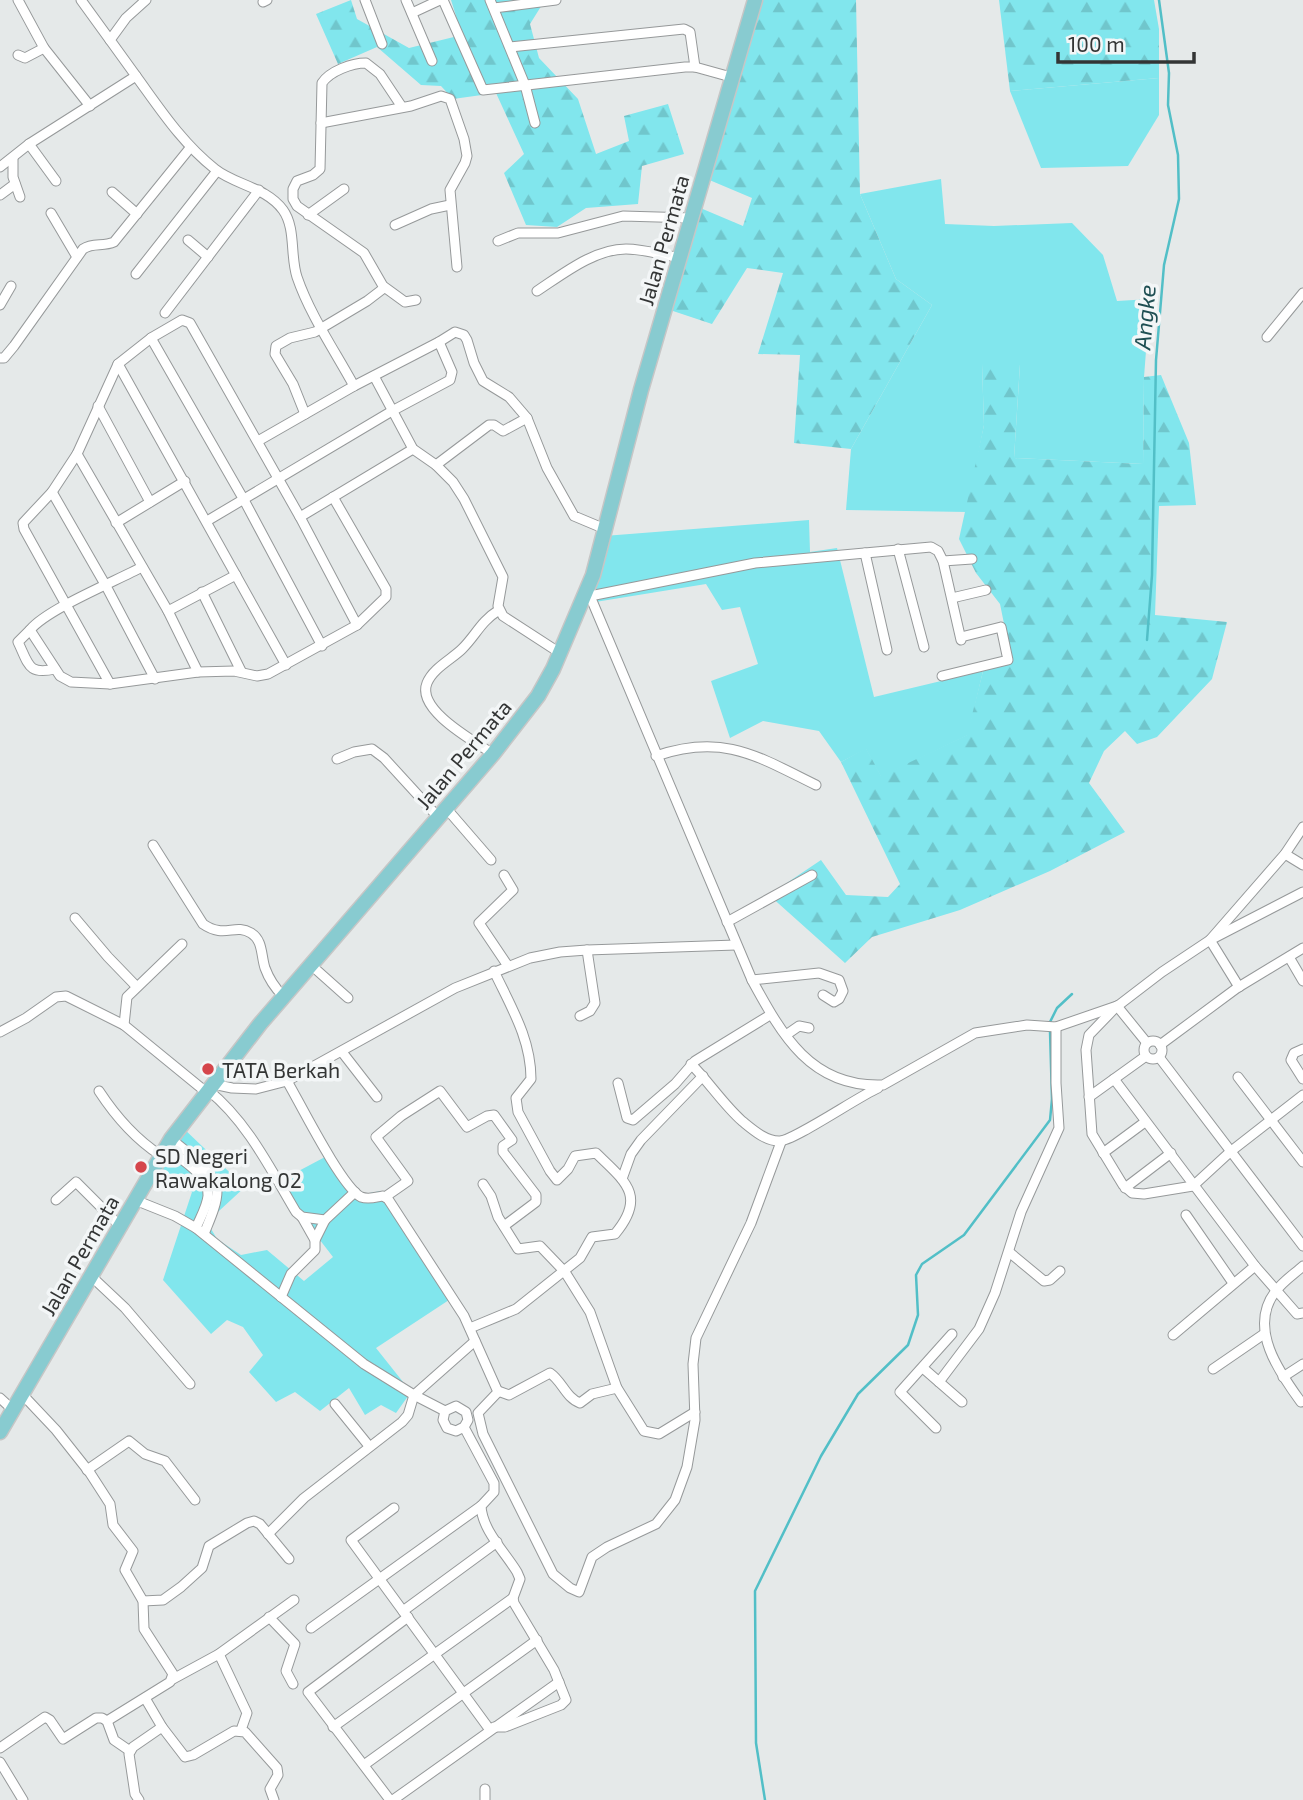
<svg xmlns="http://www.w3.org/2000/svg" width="1303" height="1800" font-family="'Exo 2',sans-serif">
<defs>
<pattern id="forest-firs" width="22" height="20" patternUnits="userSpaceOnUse" patternTransform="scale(1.75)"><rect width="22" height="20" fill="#81e6ed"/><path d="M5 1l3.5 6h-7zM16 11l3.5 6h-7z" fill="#70c6cc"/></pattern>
</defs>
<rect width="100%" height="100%" fill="#e5e9e9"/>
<g fill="#81e6ed">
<polygon points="1159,78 1159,115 1128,166 1041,168 1010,91"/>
<polygon points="941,179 945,224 994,226 1072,223 1103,255 1117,301 1150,299 1144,377 1143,464 1014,458 1020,365 982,364 984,425 967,512 846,510 851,449 932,305 896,279 860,194"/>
<polygon points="809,520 810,552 837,548 874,697 983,671 968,735 881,777 866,749 841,762 819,731 763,721 730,738 711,681 758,664 740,607 722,610 706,584 583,604 604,536"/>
<polygon points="182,1127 245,1187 207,1222 217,1239 241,1255 267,1250 304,1281 333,1257 276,1183 325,1157 353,1196 381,1191 449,1300 376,1348 411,1392 396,1413 381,1405 365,1415 349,1388 320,1411 295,1392 276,1402 249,1372 263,1355 243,1327 227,1320 211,1334 163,1280 192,1192 152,1173"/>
</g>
<g fill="url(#forest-firs)">
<polygon points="351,0 357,19 409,48 462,35 451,0 545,0 530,24 539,58 578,99 596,154 629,141 624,116 668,104 684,154 642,166 638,204 586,208 557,227 526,225 504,173 524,154 496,93 453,99 441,86 421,85 377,47 338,64 316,14"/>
<polygon points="756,0 856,0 860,194 896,279 932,305 851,449 794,443 800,355 758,354 783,273 747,268 712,324 664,308 698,207 743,226 752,198 707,179"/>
<polygon points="999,0 1154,0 1159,29 1159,78 1010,91"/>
<polygon points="982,364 1020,364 1014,458 1143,464 1144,377 1161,375 1189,443 1196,505 1159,506 1155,615 1227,622 1212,679 1157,737 1137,744 1125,731 1104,751 1089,783 1125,832 1050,871 960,910 872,937 845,963 769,895 821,860 846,895 888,897 900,884 841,762 866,748 881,776 967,735 983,671 1012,663 1000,604 976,573 959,539 984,425"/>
</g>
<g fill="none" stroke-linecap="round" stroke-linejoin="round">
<g stroke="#52bfc7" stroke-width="2.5">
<polyline points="1147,640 1152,575 1156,360 1164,265 1179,199 1178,155 1168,105 1169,73 1159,0"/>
<polyline points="1050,1022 1057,1008 1072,994"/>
<polyline points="765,1800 756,1743 755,1591 821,1456 858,1394 908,1345 918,1315 916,1275 922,1264 964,1235 1050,1120 1052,1099 1050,1031"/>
</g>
<g stroke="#96999a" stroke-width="11">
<g id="minor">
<polyline points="18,0 44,48 90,106"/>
<polyline points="81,0 110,40"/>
<polyline points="365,0 382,44"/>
<polyline points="406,0 432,61"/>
<polyline points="443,0 483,90 685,67 695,67 731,77"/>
<polyline points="490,0 525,85 535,123"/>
<polyline points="263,2 267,0"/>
<polyline points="494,8 556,0"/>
<polyline points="412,13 440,0"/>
<polyline points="510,47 684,29 690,32 695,67"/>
<polyline points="18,55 25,58 44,48"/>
<path d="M 136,76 C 160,109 182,143 215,169 C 235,185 266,187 283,210 C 296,228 290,256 297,277 C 310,315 335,351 354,386"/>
<path d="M 402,107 L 380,74 L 366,63 C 352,63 330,71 322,83 L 320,169 L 313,175 L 297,181 L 293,189 L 293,199 L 297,206 L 364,253 L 383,286 L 405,302 L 416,300"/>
<polyline points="321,123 411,106 441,96 450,99 464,139 467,156 465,163 450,190 457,267"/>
<polyline points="29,144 56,181"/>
<polyline points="13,158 13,177 20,197"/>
<polyline points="0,167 29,144 136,76 110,40 126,18 146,0"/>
<polyline points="112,192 137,214"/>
<polyline points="0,195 15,184"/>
<polyline points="51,213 77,257"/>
<polyline points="308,215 344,189"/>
<polyline points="395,225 431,209 450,205"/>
<polyline points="188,240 208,257"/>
<polyline points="498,241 518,233 558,233 623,216 692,218"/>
<polyline points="136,274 217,171"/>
<path d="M 537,291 C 563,274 594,249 626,249 C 644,249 663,255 681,258"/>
<polyline points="0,305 11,286"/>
<polyline points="165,313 259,190"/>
<polyline points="1267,337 1303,293"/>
<polyline points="151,338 244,500 322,646"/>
<polyline points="439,342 455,332 464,335 467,340 474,363 483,381 509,397 527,418 547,468 574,516 605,529"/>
<path d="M 0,358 L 4,358 L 14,346 L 83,249 C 93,242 103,247 114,242 L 190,148"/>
<polyline points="118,364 286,665"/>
<polyline points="374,376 413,449 436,465 453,482 464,499 503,577 498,606 503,616 560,653"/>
<polyline points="98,406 150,502"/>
<polyline points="305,414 293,384 275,354 276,346 290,338 315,332 367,301 384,288"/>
<polyline points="77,454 168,611 198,672"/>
<polyline points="436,465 489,425 494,425 503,431 527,418"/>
<polyline points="52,492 106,586 155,679"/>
<polyline points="300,517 413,449"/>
<polyline points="207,521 392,411 450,380 452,372 439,342 354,386 258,441"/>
<polyline points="116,523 185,481"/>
<polyline points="898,549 924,647"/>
<polyline points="865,553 887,650"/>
<polyline points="943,561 972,559"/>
<path d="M 142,567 C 116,581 47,609 30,630 L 60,676 L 71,682 L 110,684 L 198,672 L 234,671 L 257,676 L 268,674 L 357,625 L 386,597 L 386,589 L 333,497"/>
<polyline points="202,592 241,671"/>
<path d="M 586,596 L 590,596 L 752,980 C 782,1035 811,1088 883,1085 L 975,1033 L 1027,1025 L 1056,1027 L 1117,1006"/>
<polyline points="590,596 755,563 931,547 938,551 943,561 961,640"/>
<polyline points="952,598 986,590"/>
<polyline points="168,611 236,575"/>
<path d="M 30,630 L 18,642 C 29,665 28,675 55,669"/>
<polyline points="942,676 1008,660 1001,627 961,637"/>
<polyline points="110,684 24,529 23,523 52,492 77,454 118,364 151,338 182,320 190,323 300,517 357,625"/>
<path d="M 493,754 C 474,741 416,710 427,683 C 433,668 452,659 462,649 C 477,634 480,622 499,610"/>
<path d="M 656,756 C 723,733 757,756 816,785"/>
<polyline points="337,759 354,752 372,749 384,758 438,817"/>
<polyline points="446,808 491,860"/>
<path d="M 153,845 L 203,924 C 225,939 234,923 251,933 C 263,940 261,956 265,968 C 269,979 275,988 283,996"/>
<polyline points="1285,854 1303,865"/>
<polyline points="504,875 513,890 479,923 508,966"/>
<polyline points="1303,892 1210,940 1162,972 1115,1008 1089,1035 1086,1050 1092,1134 1123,1185 1132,1193 1144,1194 1193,1186 1230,1152 1303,1095"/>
<polyline points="75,918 108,957 136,986"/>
<polyline points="727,922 812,875"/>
<polyline points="1289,957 1303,981"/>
<polyline points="311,965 348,998"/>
<polyline points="752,980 819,973 839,980 843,991 839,999 834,1002 823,995"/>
<polyline points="1239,987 1210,940 1285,854 1303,827"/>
<polyline points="1117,1006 1147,1043"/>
<polyline points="580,1016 590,1011 595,1003 587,950"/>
<polyline points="124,1025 127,997 182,944"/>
<polyline points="0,1032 26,1018 56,997 66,996 124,1025 206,1092"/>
<polyline points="786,1035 799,1026 809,1028"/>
<circle cx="1153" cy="1050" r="9"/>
<polyline points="1160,1045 1237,988 1303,948"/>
<polyline points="1303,1049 1294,1053 1291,1060 1303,1079"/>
<polyline points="342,1052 377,1097"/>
<polyline points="1159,1057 1303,1246"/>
<path d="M 691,1064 C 709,1082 723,1104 742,1121 C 752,1129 765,1141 779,1141 C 792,1142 859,1096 878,1088"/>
<polyline points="1238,1077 1303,1162"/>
<polyline points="1114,1079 1255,1266 1297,1314 1303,1313"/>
<path d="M 287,1081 C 300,1103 341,1186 361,1197 C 369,1200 376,1197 383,1196 L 388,1199 L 464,1316 L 498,1392 L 478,1413 L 483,1434 L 553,1574 L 570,1588 L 579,1592 L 592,1557 L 607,1547 L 656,1524 L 675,1500 L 687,1467 L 695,1420 L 693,1364 L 696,1338 L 751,1223 L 781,1142"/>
<polyline points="618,1083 627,1118 633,1120 675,1084 695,1061 770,1015"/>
<polyline points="213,1084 232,1088 256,1089 287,1081 455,988 530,958 560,952 587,950 736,945"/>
<path d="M 208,1090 C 247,1121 271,1170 296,1212 L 302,1217 L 325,1220 L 355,1192"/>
<path d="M 99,1091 C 116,1117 134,1138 160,1155"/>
<polyline points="1089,1097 1146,1056"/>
<path d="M 171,1139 C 184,1150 216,1172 217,1191 C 217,1205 209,1221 204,1234"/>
<path d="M 165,1147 C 179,1158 210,1175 208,1196 C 207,1207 200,1218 196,1228"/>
<polyline points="1103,1153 1145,1122"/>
<polyline points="622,1179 631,1154 641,1140 703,1076"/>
<polyline points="483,1184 491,1196 498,1217 518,1249 540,1246 565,1272 590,1312 617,1388 644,1431 659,1434 695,1412"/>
<polyline points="1125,1188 1171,1153"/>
<polyline points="385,1197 408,1181 376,1137 401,1116 440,1091 467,1127 487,1116 494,1115 512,1140 503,1146 503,1152 536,1195 536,1202 504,1226"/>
<polyline points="56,1200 76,1182 120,1226"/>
<polyline points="135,1200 175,1216 196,1228 364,1364 414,1395 445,1411"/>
<polyline points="1186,1215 1233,1283"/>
<polyline points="315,1240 325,1220"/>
<polyline points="1009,1252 1044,1281 1050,1280 1060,1271"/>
<polyline points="91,1276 125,1308 190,1384"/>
<polyline points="281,1297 291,1274 315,1250 315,1240 302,1217"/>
<path d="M 470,1328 L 516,1309 L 580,1258 L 592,1237 L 615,1234 C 647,1196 625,1181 596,1153 L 575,1156 L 568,1169 L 557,1180 L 550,1171 L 518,1112 L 516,1098 L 531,1079 C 531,1039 511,1007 494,971"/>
<polyline points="1173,1335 1255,1266"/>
<polyline points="923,1368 962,1402"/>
<polyline points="1213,1369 1264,1334"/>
<polyline points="1283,1377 1303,1364"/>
<polyline points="939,1382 979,1329 995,1293 1021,1212 1059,1128 1056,1083 1056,1027"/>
<path d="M 498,1391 L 509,1395 L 550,1373 C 562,1381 566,1398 580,1403 L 592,1394 L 617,1388"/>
<polyline points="22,1394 56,1430 90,1473 110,1504 113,1525 133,1551 125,1570 143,1601 144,1629 173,1674 170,1682 107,1721"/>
<polyline points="0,1398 13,1410"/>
<path d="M 1301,1402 C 1279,1372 1248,1328 1275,1292 C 1282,1282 1294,1274 1303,1266"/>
<polyline points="335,1404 369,1446"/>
<path d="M 464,1427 L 456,1431 L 447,1428 L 443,1420 L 445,1411 L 456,1406 L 466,1412 L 468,1420 L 464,1427 L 494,1483 L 494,1492 L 481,1506 C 482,1530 505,1552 517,1572 L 520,1579 L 513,1598 L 514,1603 L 554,1670 L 566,1700 L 561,1705 L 505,1727 L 494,1727"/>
<polyline points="936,1428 900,1392 952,1334"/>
<polyline points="87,1470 129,1441 145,1454 165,1461 195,1500"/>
<polyline points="394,1508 351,1540 490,1730"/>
<polyline points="268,1534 304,1498 402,1422 408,1415 414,1395 475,1341"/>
<polyline points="143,1601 163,1600 181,1587 202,1568 209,1546 247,1523 254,1521 260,1524 289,1559"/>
<polyline points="403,1611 497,1542"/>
<polyline points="269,1617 295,1644 286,1671 293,1684"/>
<polyline points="311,1628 481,1506"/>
<polyline points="219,1654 247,1713 241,1730"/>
<polyline points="173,1679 219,1654 294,1600"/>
<polyline points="145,1698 162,1727 185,1757 193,1755 234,1731 245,1732 277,1768 278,1775 270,1789 274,1800"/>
<polyline points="333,1727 513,1598"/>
<polyline points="0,1748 45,1717 50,1720 63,1739 96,1718 102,1718 107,1721 114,1740 130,1751"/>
<polyline points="0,1762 23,1800"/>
<polyline points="364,1765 537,1640"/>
<polyline points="485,1789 485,1800"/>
<polyline points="139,1800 135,1794 129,1754 133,1747 162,1727"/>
<polyline points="390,1800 308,1692 408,1617"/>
<polyline points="393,1800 559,1682"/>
</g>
</g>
<g stroke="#c6c6c6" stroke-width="17">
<polyline id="primary" points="0,1432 171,1139 260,1024 493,754 538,696 553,669 593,575 641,390 755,0"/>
</g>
<use href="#minor" stroke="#fff" stroke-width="9"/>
<use href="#primary" stroke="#88cbd0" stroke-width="14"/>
</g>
<g fill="#d5454b" stroke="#f3f6f7" stroke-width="2.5">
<circle cx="208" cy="1069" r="7"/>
<circle cx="141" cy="1167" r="7"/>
</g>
<g text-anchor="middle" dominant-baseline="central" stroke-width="7" stroke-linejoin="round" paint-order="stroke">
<g font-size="21" fill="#333535" stroke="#f3f6f7">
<text transform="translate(663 240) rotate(-74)">Jalan Permata</text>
<text transform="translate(463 754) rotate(-50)">Jalan Permata</text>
<text transform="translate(79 1255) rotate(-60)">Jalan Permata</text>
</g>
<g font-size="21" fill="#333535" stroke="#f3f6f7" text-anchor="start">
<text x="222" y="1069">TATA Berkah</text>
<text x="155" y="1155">SD Negeri<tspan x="155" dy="24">Rawakalong 02</tspan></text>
</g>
<g font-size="23" font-style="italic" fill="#1f4f53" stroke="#f3f6f7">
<text transform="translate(1144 317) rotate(-85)">Angke</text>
</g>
</g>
<path d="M1058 52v10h136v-10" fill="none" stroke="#333535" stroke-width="3.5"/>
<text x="1068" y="52" font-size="21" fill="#333535" stroke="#f3f6f7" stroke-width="5" paint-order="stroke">100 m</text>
</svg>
